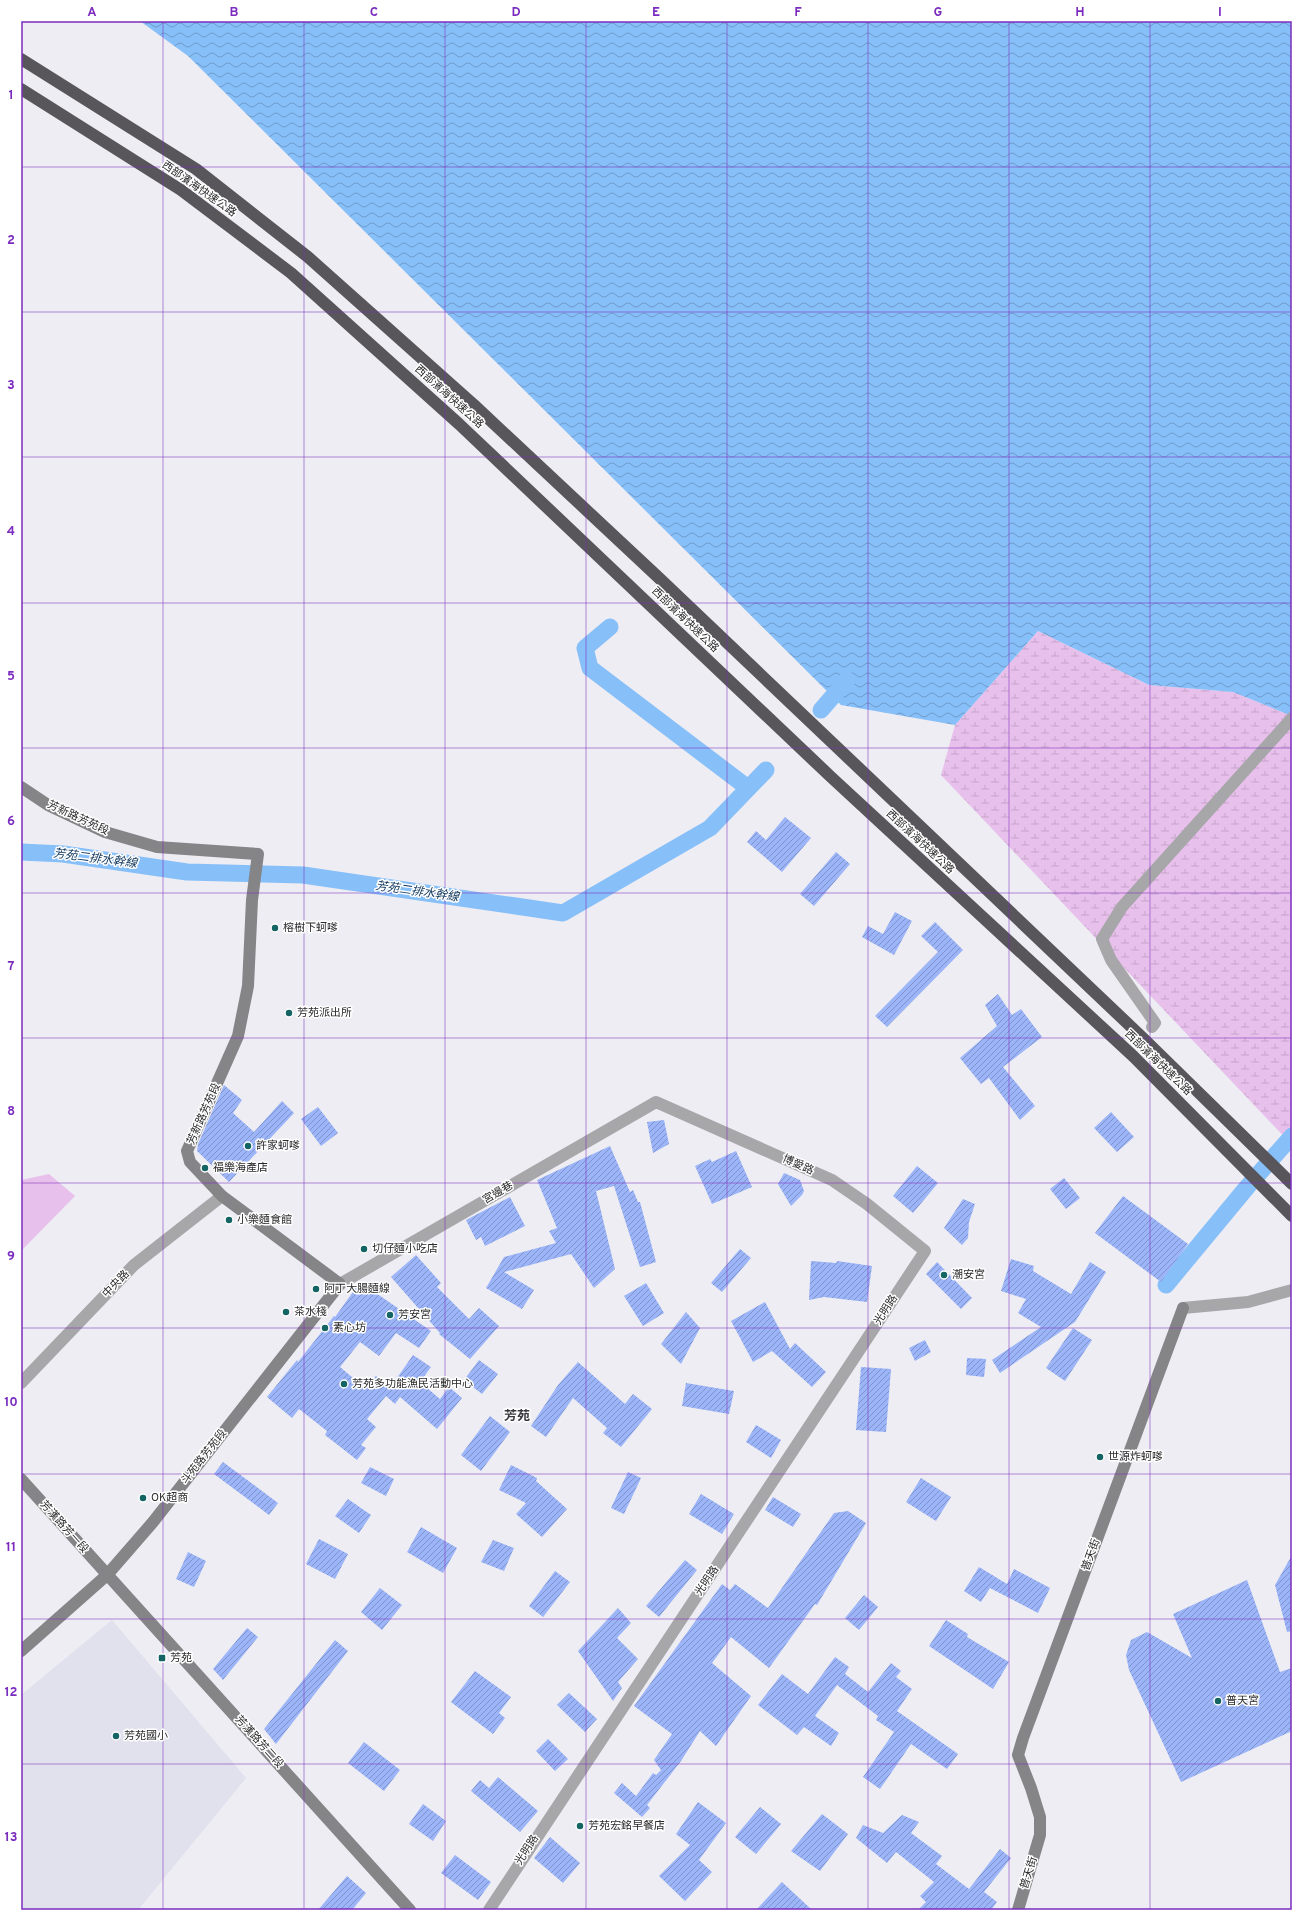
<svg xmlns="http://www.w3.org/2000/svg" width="1313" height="1931" font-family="Overpass,'Noto Sans TC',sans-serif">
<defs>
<pattern id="wetland-marsh" width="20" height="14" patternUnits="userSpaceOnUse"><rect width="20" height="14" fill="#e8c0ec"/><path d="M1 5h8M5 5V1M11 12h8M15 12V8" fill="none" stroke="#c7a5cb"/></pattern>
<pattern id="water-waves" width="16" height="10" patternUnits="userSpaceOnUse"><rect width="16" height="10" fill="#87bff9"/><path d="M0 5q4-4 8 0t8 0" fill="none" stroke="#6f9bca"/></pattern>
<pattern id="building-hatch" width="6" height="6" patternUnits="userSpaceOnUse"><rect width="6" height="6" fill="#9cb5f9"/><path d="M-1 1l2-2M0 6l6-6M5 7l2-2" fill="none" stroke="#7f93ca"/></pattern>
</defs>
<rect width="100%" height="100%" fill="#ededf3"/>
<polygon fill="#e1e1ee" points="112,1620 246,1778 138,1910 21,1910 21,1695"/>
<polygon fill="#e8c0ec" points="49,1174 75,1196 21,1251 21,1180"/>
<polygon fill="url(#wetland-marsh)" points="1038,631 1149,685 1233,692 1292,716 1292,1145 941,775 955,725"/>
<polygon fill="url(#water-waves)" points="140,21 1292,21 1292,716 1233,692 1149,685 1038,631 955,725 841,705 188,56"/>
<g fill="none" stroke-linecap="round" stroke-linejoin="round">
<g stroke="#87bff9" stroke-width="17">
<polyline points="610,627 585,648 590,668 748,788"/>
<polyline points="821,710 847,680"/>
<polyline points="21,852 63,854 187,872 303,875 563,913 710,828 766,770"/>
<polyline points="1166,1285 1248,1186 1292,1136"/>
</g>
</g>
<g fill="url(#building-hatch)">
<polygon points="785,817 811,838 782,872 747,842 756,831 766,840"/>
<polygon points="836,852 850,864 814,906 800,894"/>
<polygon points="895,912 912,921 894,955 862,937 868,926 883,934"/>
<polygon points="935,922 963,950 887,1027 875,1016 938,952 921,936"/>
<polygon points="998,994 1012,1015 1021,1009 1042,1037 1003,1067 1035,1106 1020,1120 989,1078 981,1084 960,1058 997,1026 985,1005"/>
<polygon points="224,1085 242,1100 233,1113 254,1132 282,1101 294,1113 229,1182 197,1151 198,1144"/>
<polygon points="318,1107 338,1133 321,1146 301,1119"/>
<polygon points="1111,1112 1134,1137 1117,1152 1094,1128"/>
<polygon points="664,1120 669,1144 653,1153 647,1122"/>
<polygon points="610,1146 630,1192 633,1190 638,1202 640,1202 656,1262 640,1267 614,1186 596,1191 615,1269 594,1288 571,1254 504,1272 534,1290 522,1309 486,1288 504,1257 556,1243 549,1231 557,1228 537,1180"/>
<polygon points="736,1151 752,1187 712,1204 695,1166 710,1159 712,1162"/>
<polygon points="917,1166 938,1183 913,1213 893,1196"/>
<polygon points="784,1173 800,1180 804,1191 802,1195 791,1206 778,1184"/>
<polygon points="1064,1178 1080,1198 1066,1209 1050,1189"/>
<polygon points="1123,1196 1188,1244 1161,1282 1095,1233"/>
<polygon points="510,1197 525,1226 485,1246 481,1237 476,1240 466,1220"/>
<polygon points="963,1199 975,1204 969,1222 968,1238 962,1245 944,1228"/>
<polygon points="740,1249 751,1258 722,1292 711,1283"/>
<polygon points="416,1255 441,1283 437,1287 469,1319 479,1308 499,1326 470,1359 439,1334 440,1333 391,1277"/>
<polygon points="1011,1259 1034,1266 1033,1271 1071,1294 1090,1262 1106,1272 1075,1322 1000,1373 992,1360 1041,1327 1018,1313 1026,1299 1001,1291"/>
<polygon points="811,1261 836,1263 837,1261 872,1266 867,1302 824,1297 809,1300"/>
<polygon points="937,1262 972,1298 961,1309 926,1274"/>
<polygon points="360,1282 431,1331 419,1348 396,1333 379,1356 360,1342 340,1367 365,1388 376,1376 390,1388 413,1355 431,1367 420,1382 440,1399 449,1387 462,1398 437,1429 400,1397 395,1404 386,1396 367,1419 376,1427 361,1445 366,1448 357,1460 325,1435 327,1431 299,1409 292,1418 267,1397 297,1360 298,1362 334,1316 335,1317"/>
<polygon points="646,1283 664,1313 643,1326 624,1296"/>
<polygon points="765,1302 790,1349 795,1343 826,1372 812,1387 772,1351 753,1362 731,1321"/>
<polygon points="686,1312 700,1328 681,1364 661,1344"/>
<polygon points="1073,1328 1092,1340 1065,1381 1046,1368"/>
<polygon points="925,1340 931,1352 915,1361 909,1348"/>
<polygon points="967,1358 986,1359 984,1377 966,1375"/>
<polygon points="479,1360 498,1374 482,1394 464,1380"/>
<polygon points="578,1362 625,1404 633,1394 652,1409 621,1447 603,1433 607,1428 573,1398 546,1437 531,1426 558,1385"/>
<polygon points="861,1367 891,1369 886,1432 856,1430"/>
<polygon points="686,1383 734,1391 729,1414 682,1406"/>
<polygon points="490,1416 510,1432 481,1471 461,1455"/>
<polygon points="756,1425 781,1440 771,1458 746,1442"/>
<polygon points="223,1462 278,1503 269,1515 214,1474"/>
<polygon points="511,1465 537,1478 536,1481 567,1509 542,1537 516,1514 526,1503 499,1490"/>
<polygon points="370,1467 394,1479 386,1496 361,1483"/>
<polygon points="628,1472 641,1478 624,1514 611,1508"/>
<polygon points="921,1478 951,1497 936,1521 906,1502"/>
<polygon points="701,1494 734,1514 722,1534 689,1514"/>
<polygon points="773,1497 801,1514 793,1527 765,1510"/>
<polygon points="348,1499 371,1515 359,1533 335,1516"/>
<polygon points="848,1511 866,1523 817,1605 815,1604 769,1668 731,1637 712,1663 751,1696 716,1746 700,1731 681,1761 647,1805 650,1808 642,1817 614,1793 622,1783 636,1796 653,1773 656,1775 661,1770 654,1760 672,1734 634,1706 722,1584 730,1590 735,1584 768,1608 834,1513"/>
<polygon points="421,1527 457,1548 443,1573 407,1552"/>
<polygon points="319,1539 348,1554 335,1579 306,1564"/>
<polygon points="493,1540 514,1548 504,1571 481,1562"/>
<polygon points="188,1552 206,1561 194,1587 176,1579"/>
<polygon points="1292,1555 1292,1631 1287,1632 1275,1585"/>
<polygon points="685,1560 697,1570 659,1617 646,1606"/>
<polygon points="979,1567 1007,1584 1014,1569 1050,1588 1038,1613 990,1588 981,1602 964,1591"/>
<polygon points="555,1571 570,1582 543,1617 529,1606"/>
<polygon points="1247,1580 1280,1672 1292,1668 1292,1731 1181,1782 1129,1670 1126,1655 1131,1640 1147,1632 1192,1658 1173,1614"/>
<polygon points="380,1588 402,1605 382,1630 361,1612"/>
<polygon points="864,1595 878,1607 859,1630 845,1618"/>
<polygon points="618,1608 631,1623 617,1638 638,1659 618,1682 622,1688 613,1701 578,1651"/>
<polygon points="946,1620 968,1634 967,1637 1009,1662 993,1689 929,1646"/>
<polygon points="247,1628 258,1637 223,1680 213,1669"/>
<polygon points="335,1640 348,1651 276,1744 264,1729"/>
<polygon points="835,1657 849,1667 845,1674 868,1692 891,1663 901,1671 896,1677 912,1689 897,1711 958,1754 947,1769 911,1744 880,1789 863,1777 894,1732 876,1720 878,1716 837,1685 815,1716 839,1733 831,1746 804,1727 797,1735 758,1705 782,1674 808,1694"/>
<polygon points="475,1671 511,1697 499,1713 505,1718 493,1734 451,1702"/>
<polygon points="569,1693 597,1719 585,1732 557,1705"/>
<polygon points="548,1739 568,1759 555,1771 536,1751"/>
<polygon points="364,1742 400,1770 384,1791 348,1763"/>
<polygon points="498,1777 538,1811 520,1832 471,1791 480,1780 489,1788"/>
<polygon points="698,1802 726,1823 699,1860 712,1872 685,1901 659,1876 690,1845 676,1834"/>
<polygon points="423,1804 446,1821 433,1841 409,1824"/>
<polygon points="760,1807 781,1824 756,1854 735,1837"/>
<polygon points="822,1814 848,1834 820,1871 791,1851"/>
<polygon points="902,1815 919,1822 911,1833 942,1856 936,1864 969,1889 1000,1849 1011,1858 984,1892 997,1902 991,1910 918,1910 926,1902 920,1896 934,1882 896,1852 887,1863 856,1838 863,1825 883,1833"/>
<polygon points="550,1837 580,1863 563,1883 534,1858"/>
<polygon points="455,1855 491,1882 478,1900 441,1873"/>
<polygon points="347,1876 366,1893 352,1910 318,1910"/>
<polygon points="782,1882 812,1910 756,1910"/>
</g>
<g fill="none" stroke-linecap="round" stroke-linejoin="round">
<g stroke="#a7a6a9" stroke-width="12">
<polyline points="1152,1027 1155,1023 1111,960 1102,939 1122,907 1292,718"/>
<polyline points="340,1284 656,1102 832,1180 867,1204 925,1251 489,1910"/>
<polyline points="1183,1308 1248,1302 1292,1290"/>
<polyline points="21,1383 134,1265 222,1196"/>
</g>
<g stroke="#858487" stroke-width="12">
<polyline points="21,787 48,805 105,832 157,847 258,854 252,900 248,986 238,1036 187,1151 190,1162 222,1196 340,1284 153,1522 107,1575 21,1651"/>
<polyline points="21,1479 410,1910"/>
<polyline points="1018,1910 1040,1835 1040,1817 1031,1788 1018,1755 1023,1738 1183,1308"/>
</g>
<g stroke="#58565b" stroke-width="12">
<polyline points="21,59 196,169 308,257 474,405 659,578 1146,1041 1292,1184"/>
<polyline points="21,89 181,190 291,273 459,424 831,777 1133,1056 1292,1216"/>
</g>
</g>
<path fill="none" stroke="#7b2cbf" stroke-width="1" stroke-opacity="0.55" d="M 163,21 L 163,1910M 304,21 L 304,1910M 445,21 L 445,1910M 586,21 L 586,1910M 727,21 L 727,1910M 868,21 L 868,1910M 1009,21 L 1009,1910M 1150,21 L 1150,1910M 21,167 L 1292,167M 21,312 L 1292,312M 21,457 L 1292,457M 21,603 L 1292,603M 21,748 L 1292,748M 21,893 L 1292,893M 21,1038 L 1292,1038M 21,1183 L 1292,1183M 21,1328 L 1292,1328M 21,1474 L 1292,1474M 21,1619 L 1292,1619M 21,1764 L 1292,1764"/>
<g fill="#146464" stroke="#fff" stroke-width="1.5">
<circle cx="275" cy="928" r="4"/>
<circle cx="289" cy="1013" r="4"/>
<circle cx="248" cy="1146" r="4"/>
<circle cx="205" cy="1168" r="4"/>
<circle cx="229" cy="1220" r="4"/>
<circle cx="364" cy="1249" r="4"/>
<circle cx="944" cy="1275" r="4"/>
<circle cx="316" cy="1289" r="4"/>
<circle cx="286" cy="1312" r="4"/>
<circle cx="390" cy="1315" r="4"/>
<circle cx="325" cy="1328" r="4"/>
<circle cx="344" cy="1384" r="4"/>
<circle cx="1100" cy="1457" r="4"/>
<circle cx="143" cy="1498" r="4"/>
<rect x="158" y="1654" width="8" height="8" rx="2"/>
<circle cx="1218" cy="1701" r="4"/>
<circle cx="116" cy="1736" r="4"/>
<circle cx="580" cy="1826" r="4"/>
</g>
<g text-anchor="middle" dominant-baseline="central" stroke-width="3" stroke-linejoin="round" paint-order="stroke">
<g font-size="11" fill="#2a2a2c" stroke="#fff">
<text transform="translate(199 189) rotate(35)">西部濱海快速公路</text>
<text transform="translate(449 397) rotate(42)">西部濱海快速公路</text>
<text transform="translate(685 620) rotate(44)">西部濱海快速公路</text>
<text transform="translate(78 818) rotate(25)">芳新路芳苑段</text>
<text transform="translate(920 842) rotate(43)">西部濱海快速公路</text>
<text transform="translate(1158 1063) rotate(44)">西部濱海快速公路</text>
<text transform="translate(204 1114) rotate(-66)">芳新路芳苑段</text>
<text transform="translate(798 1165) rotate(24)">博愛路</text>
<text transform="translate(498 1193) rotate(-30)">宮邊巷</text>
<text transform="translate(116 1284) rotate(-46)">中央路</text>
<text transform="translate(886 1310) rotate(-57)">光明路</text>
<text transform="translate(204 1457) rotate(-52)">斗苑路芳苑段</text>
<text transform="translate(64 1527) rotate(48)">芳漢路芳一段</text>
<text transform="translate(1091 1555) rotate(-70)">普天街</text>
<text transform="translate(707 1581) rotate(-56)">光明路</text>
<text transform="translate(259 1742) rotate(48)">芳漢路芳二段</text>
<text transform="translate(527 1850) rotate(-57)">光明路</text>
<text transform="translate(1029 1873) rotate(-73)">普天街</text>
</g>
<g font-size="11" fill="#2a2a2c" stroke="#fff" text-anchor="start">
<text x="283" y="928">榕樹下蚵嗲</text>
<text x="297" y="1013">芳苑派出所</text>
<text x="256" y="1146">許家蚵嗲</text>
<text x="213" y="1168">福樂海產店</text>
<text x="237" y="1220">小樂麵食館</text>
<text x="372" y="1249">切仔麵小吃店</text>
<text x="952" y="1275">潮安宮</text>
<text x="324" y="1289">阿丁大腸麵線</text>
<text x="294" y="1312">茶水棧</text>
<text x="398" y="1315">芳安宮</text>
<text x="333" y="1328">素心坊</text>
<text x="352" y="1384">芳苑多功能漁民活動中心</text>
<text x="1108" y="1457">世源炸蚵嗲</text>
<text x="151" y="1498">OK超商</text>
<text x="170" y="1658">芳苑</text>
<text x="1226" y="1701">普天宮</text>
<text x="124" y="1736">芳苑國小</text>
<text x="588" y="1826">芳苑宏銘早餐店</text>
</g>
<g font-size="12" font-style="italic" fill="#0e365c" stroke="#fff">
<text transform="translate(95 859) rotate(7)">芳苑二排水幹線</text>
<text transform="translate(417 892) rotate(8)">芳苑二排水幹線</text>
</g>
<g font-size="13" font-weight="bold" fill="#39393e" stroke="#fff">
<text x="517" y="1417">芳苑</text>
</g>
</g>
<rect width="1313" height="1931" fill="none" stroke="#ffffff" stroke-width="44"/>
<rect x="22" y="22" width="1269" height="1887" fill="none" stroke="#7b2cbf" stroke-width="1.5"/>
<g font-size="13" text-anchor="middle" font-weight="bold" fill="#7b2cbf">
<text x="92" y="16">A</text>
<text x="234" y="16">B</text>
<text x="374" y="16">C</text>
<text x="516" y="16">D</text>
<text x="656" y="16">E</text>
<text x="798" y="16">F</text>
<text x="938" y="16">G</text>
<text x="1080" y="16">H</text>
<text x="1220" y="16">I</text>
<text x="11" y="99">1</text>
<text x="11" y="244">2</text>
<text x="11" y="389">3</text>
<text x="11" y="535">4</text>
<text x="11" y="680">5</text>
<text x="11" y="825">6</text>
<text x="11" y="970">7</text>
<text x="11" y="1115">8</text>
<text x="11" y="1260">9</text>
<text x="11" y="1406">10</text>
<text x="11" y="1551">11</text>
<text x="11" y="1696">12</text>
<text x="11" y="1841">13</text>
</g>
</svg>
